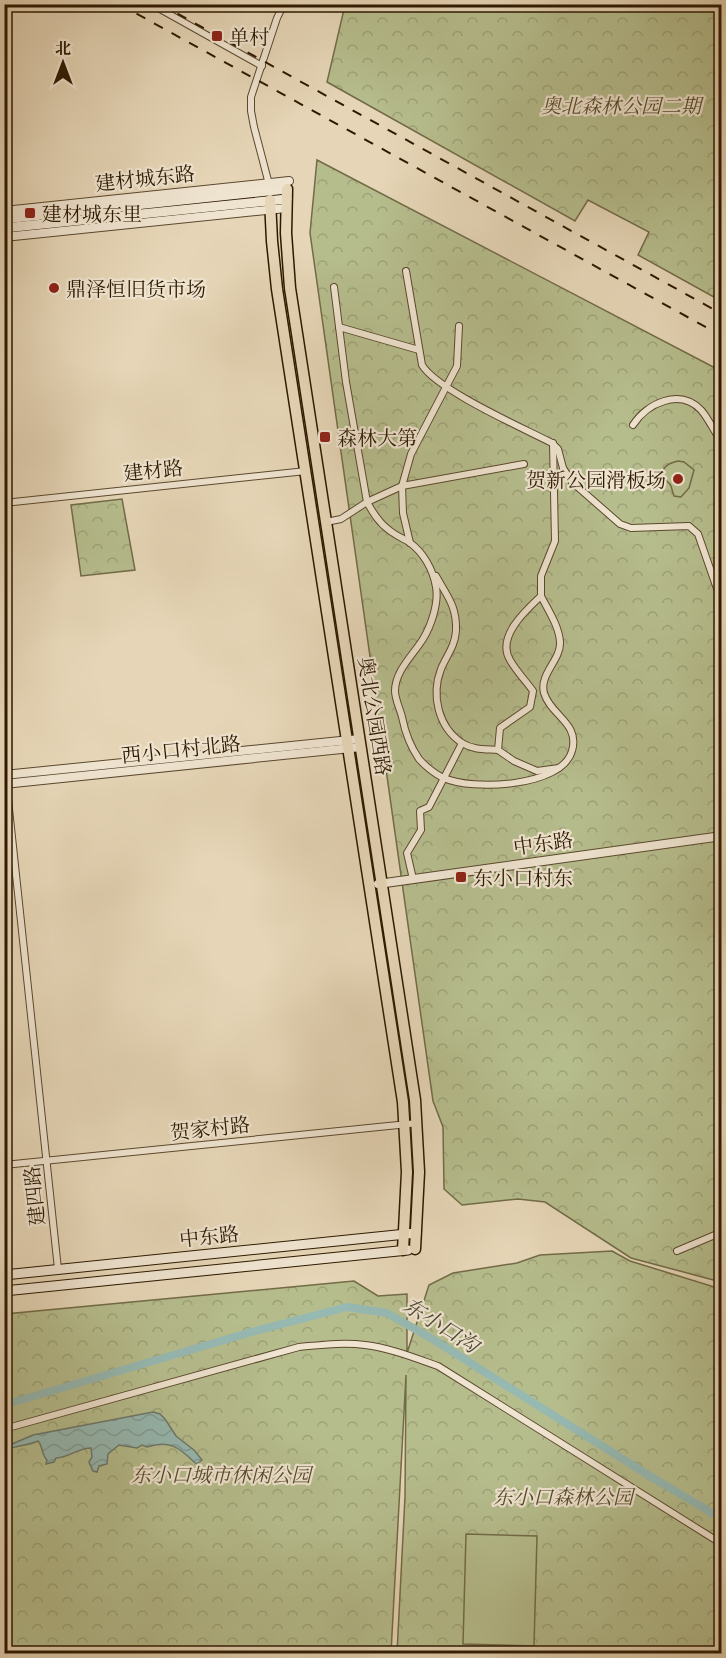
<svg xmlns="http://www.w3.org/2000/svg" width="726" height="1658" font-family="'Gentium Book Plus','Noto Serif SC',serif">
<defs>
<pattern id="park-crowns" width="20" height="18" patternUnits="userSpaceOnUse" patternTransform="scale(1.5)"><rect width="20" height="18" fill="#b6bd8d"/><path d="M2 6a3 3 0 1 1 6 0M12 15a3 3 0 1 1 6 0" fill="none" stroke="#9da278"/></pattern>
<pattern id="water-waves" width="16" height="10" patternUnits="userSpaceOnUse" patternTransform="scale(1.5)"><rect width="16" height="10" fill="#96b9b2"/><path d="M0 5q4-4 8 0t8 0" fill="none" stroke="#829e97"/></pattern>
</defs>
<rect width="100%" height="100%" fill="#e6d6b7"/>
<filter id="stains"><feTurbulence type="fractalNoise" baseFrequency=".00333" numOctaves="4"/><feColorMatrix values="0 0 0 0 .2 0 0 0 0 .09 0 0 0 0 .02 0 0 0 .5 -.17"/></filter>
<radialGradient id="worn" r=".72"><stop offset=".6" stop-color="#630" stop-opacity="0"/><stop offset="1" stop-color="#630" stop-opacity=".3"/></radialGradient>
<g fill="url(#park-crowns)" stroke="#726b47" stroke-width="1.5">
<polygon points="345,5 721,5 721,301 638,255 649,232 588,200 575,221 327,82"/>
<polygon points="317,160 721,371 721,1282 631,1258 545,1202 518,1199 462,1205 444,1189 443,1127 433,1101 310,233"/>
<polygon points="122,499 135,570 81,576 71,505"/>
<polygon points="612,1251 630,1261 721,1289 721,1653 397,1653 405,1497 406,1375 391,1653 5,1654 5,1314 354,1281 378,1296 407,1294 407,1353 429,1285 453,1273 517,1263 540,1255"/>
</g>
<g fill="#b6bd8d" stroke="#726b47" stroke-width="1.5">
<path d="M 678,461 L 684,462 L 694,470 L 689,488 L 681,497 L 674,496 C 673,493 672,490 671,486 C 670,483 666,481 664,478 C 659,467 670,463 678,461 Z"/>
<polygon points="466,1534 537,1536 534,1646 463,1644"/>
</g>
<path fill="url(#water-waves)" stroke="#6c796b" stroke-width="1.5" d="M 153,1412 L 160,1414 L 165,1419 L 176,1436 L 194,1450 L 202,1460 L 197,1464 L 194,1462 C 178,1446 168,1440 147,1447 L 142,1445 L 137,1448 L 119,1445 L 108,1454 L 107,1464 L 99,1466 L 97,1472 L 93,1471 L 89,1462 L 92,1457 L 91,1448 C 78,1448 68,1458 56,1458 L 54,1462 L 46,1464 L 47,1460 C 41,1454 43,1446 38,1441 C 27,1446 17,1445 6,1450 L 5,1447 L 33,1435 Z"/>
<g fill="none" stroke-linecap="round" stroke-linejoin="round">
<polyline stroke="#96b9b2" stroke-width="8" points="4,1405 248,1333 347,1307 387,1313 434,1340 645,1473 722,1519"/>
<g stroke="#5b482e" stroke-width="8">
<g id="minor">
<polyline points="151,4 262,66"/>
<polyline points="270,188 254,127 251,111 251,97 277,18 284,4"/>
<path d="M 406,271 L 422,365 C 437,390 523,428 552,443 L 558,449 L 563,468 L 572,482 L 620,524 L 631,528 L 689,526 L 698,534 L 722,603"/>
<path d="M 334,287 L 346,382 L 367,502 C 373,513 379,523 389,530 C 395,535 402,538 409,542 C 423,552 433,569 436,587 C 439,603 431,626 423,639 C 413,655 395,671 395,691 C 395,699 400,709 402,717 C 405,732 410,746 419,759 C 424,765 436,775 444,778 C 472,791 562,787 572,751 C 580,723 551,716 544,693 C 539,674 561,660 560,642 C 559,626 548,610 541,596"/>
<polyline points="339,327 419,350"/>
<path d="M 633,425 C 647,403 680,388 701,410 C 709,419 714,432 722,442"/>
<path d="M 553,443 L 555,541 L 541,576 L 541,596 C 526,610 496,637 510,660 C 516,671 526,681 533,691 L 530,707 L 500,728 L 498,750 L 514,761 L 537,771 L 559,768"/>
<polyline points="4,503 306,471"/>
<polyline points="326,522 341,519 367,502 402,486 524,464"/>
<polyline points="410,543 403,513 402,486 411,454 457,366 459,326"/>
<path d="M 436,576 C 447,596 457,606 456,631 C 455,646 447,655 441,669 C 431,695 438,727 462,743 C 473,750 486,749 498,750"/>
<polyline points="4,762 58,1269"/>
<polyline points="413,879 407,853 421,830 420,811 429,807 462,743"/>
<polyline points="4,1165 418,1123"/>
<polyline points="677,1251 722,1232"/>
<path d="M 4,1429 L 299,1347 C 321,1345 343,1342 365,1345 C 390,1348 415,1358 438,1366 L 722,1544"/>
</g>
</g>
<g stroke="#5b482e" stroke-width="10">
<g id="tertiary">
<polyline points="4,211 289,181"/>
<polyline points="4,237 286,208"/>
<polyline points="4,775 360,739"/>
<polyline points="4,784 361,747"/>
<polyline points="378,884 722,836"/>
</g>
</g>
<g stroke="#2d1901" stroke-width="11">
<g id="secondary">
<polyline points="4,219 287,189"/>
<polyline points="4,228 287,199"/>
<polyline points="4,1275 416,1233"/>
<polyline points="4,1291 408,1250"/>
</g>
</g>
<g stroke="#2d1901" stroke-width="13">
<g id="primary">
<polyline points="287,189 286,233 290,288 415,1100 419,1172 415,1249"/>
<polyline points="270,200 272,241 277,289 403,1102 407,1172 403,1250"/>
</g>
</g>
<use href="#minor" stroke="#efe4d0" stroke-width="6"/>
<use href="#tertiary" stroke="#efe4d0" stroke-width="8"/>
<use href="#secondary" stroke="#efe4d0" stroke-width="9"/>
<use href="#primary" stroke="#e6d6b7" stroke-width="10"/>
<g stroke="#2d1901" stroke-width="2" stroke-dasharray="10 10" stroke-linecap="butt">
<polyline points="119,4 722,336"/>
<polyline points="160,4 722,314"/>
</g>
</g>
<g fill="#8f2418" stroke="#efe4d0" stroke-width="2">
<rect x="211" y="30" width="12" height="12" rx="3"/>
<rect x="24" y="207" width="12" height="12" rx="3"/>
<circle cx="54" cy="288" r="6"/>
<rect x="319" y="431" width="12" height="12" rx="3"/>
<circle cx="678" cy="479" r="6"/>
<rect x="455" y="871" width="12" height="12" rx="3"/>
</g>
<g text-anchor="middle" dominant-baseline="central" stroke-width="4.5" stroke-linejoin="round" paint-order="stroke">
<g font-size="20" fill="#2d1901" stroke="#efe4d0" text-anchor="start">
<text x="229" y="36">单村</text>
<text x="42" y="213">建材城东里</text>
<text x="66" y="288">鼎泽恒旧货市场</text>
<text x="337" y="437">森林大第</text>
<text x="666" y="479" text-anchor="end">贺新公园滑板场</text>
<text x="473" y="877">东小口村东</text>
</g>
<g font-size="20" font-style="italic" fill="#564a2b" stroke="#efe4d0">
<text x="621" y="105">奥北森林公园二期</text>
<text x="221" y="1474">东小口城市休闲公园</text>
<text x="563" y="1496">东小口森林公园</text>
</g>
<g font-size="20" fill="#2d1901" stroke="#efe4d0">
<text transform="translate(145 178) rotate(-6)">建材城东路</text>
<text transform="translate(153 470) rotate(-6)">建材路</text>
<text transform="translate(375 716) rotate(81)">奥北公园西路</text>
<text transform="translate(181 749) rotate(-6)">西小口村北路</text>
<text transform="translate(543 843) rotate(-8)">中东路</text>
<text transform="translate(210 1128) rotate(-6)">贺家村路</text>
<text transform="translate(34 1196) rotate(-96)">建四路</text>
<text transform="translate(209 1236) rotate(-6)">中东路</text>
</g>
<g font-size="21" font-style="italic" fill="#4c4936" stroke="#efe4d0">
<text transform="translate(441 1325) rotate(32)">东小口沟</text>
</g>
</g>
<rect width="726" height="1658" fill="none" stroke="#e6d6b7" stroke-width="24"/>
<rect x="6" y="6" width="714" height="1646" fill="none" stroke="#2d1901" stroke-width="3"/>
<rect x="12" y="12" width="702" height="1634" fill="none" stroke="#2d1901" stroke-width="1.5"/>
<g transform="translate(63 63)" stroke="#efe4d0" stroke-width="4.5" paint-order="stroke">
<path d="M0-4.5L10 22L0 15L-10 22Z" fill="#2d1901"/>
<text y="-9" font-size="16" font-weight="bold" text-anchor="middle" fill="#2d1901">北</text>
</g>
<rect width="100%" height="100%" filter="url(#stains)"/>
<rect width="100%" height="100%" fill="url(#worn)"/>
</svg>
